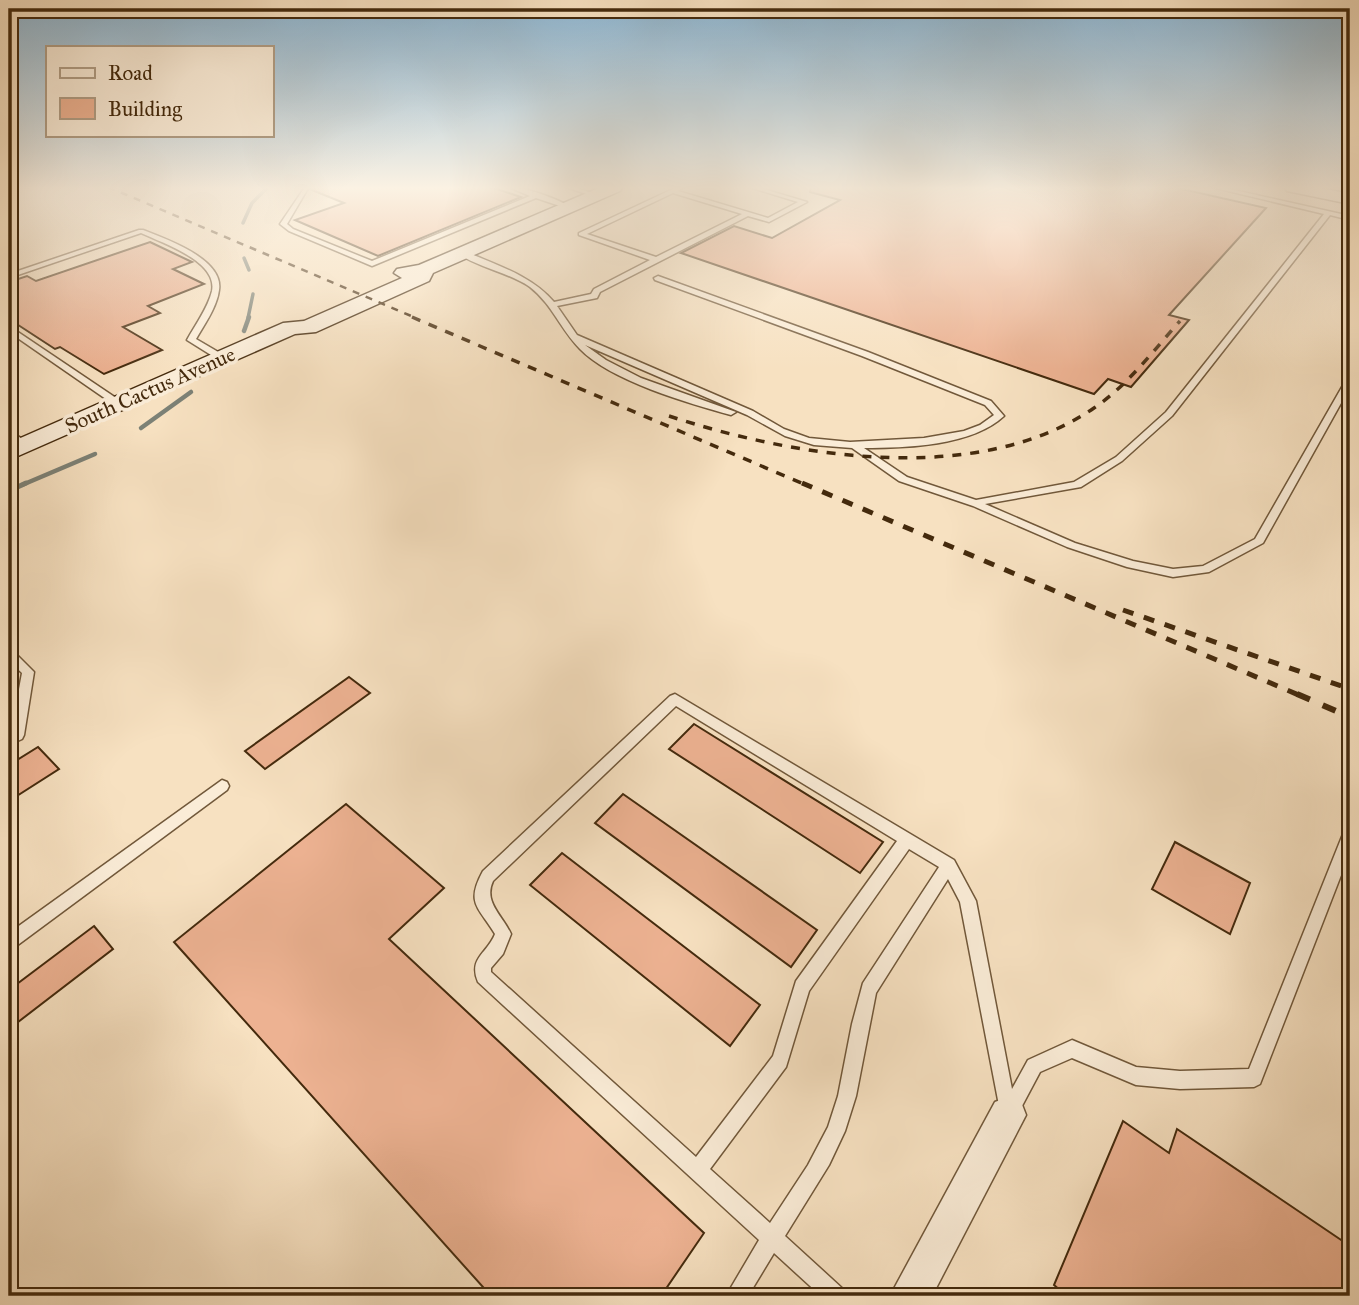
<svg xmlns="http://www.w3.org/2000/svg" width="1359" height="1305" font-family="'IM FELL Great Primer',serif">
<rect width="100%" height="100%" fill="#f7e1c1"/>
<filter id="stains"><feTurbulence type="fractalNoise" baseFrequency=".00286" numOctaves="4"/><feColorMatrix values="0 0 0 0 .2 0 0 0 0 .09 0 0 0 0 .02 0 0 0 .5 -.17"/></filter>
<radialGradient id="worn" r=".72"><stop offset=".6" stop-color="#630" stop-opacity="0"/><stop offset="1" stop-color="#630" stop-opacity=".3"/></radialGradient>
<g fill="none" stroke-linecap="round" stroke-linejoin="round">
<g stroke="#7c8176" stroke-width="3.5">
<polyline points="243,223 252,203 268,187"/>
<polyline points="244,258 249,270"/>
<polyline points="248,318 253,294"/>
</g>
<g stroke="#7c8176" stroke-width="4.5">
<polyline points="244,331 249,317"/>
<polyline points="141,428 191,392"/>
<polyline points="22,485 95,454"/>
</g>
<polyline stroke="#7c8176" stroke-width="5" points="9,491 26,483"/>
</g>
<g fill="#edb292" stroke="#442a0d" stroke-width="2">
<polygon points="314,187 491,187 521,197 378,256 295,220 344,203 312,190"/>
<polygon points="811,187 1173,187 1266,208 1169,315 1189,320 1131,387 1108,379 1094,394 681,253 734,226 772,238 840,200 810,192"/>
<polygon points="150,242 192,262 173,269 204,284 148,306 160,313 123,327 162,350 104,374 60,347 55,349 9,319 9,282 27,276 36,281"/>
<polygon points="349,677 370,693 265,769 245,751"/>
<polygon points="694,724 883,842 860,873 669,749"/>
<polygon points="38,747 59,769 9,801 9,765"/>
<polygon points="623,794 817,930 791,967 595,823"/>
<polygon points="346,804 444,888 389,939 704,1233 661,1296 491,1296 174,942"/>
<polygon points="1175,842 1250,883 1230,934 1152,889"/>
<polygon points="562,853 760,1005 730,1046 530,885"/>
<polygon points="94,926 113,949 9,1029 9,990"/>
<polygon points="1123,1121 1169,1153 1177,1129 1350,1246 1350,1296 1067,1296 1054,1285"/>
</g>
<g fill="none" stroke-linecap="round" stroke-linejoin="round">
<g stroke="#71583a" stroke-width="3">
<g id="lane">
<path d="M 305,187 L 312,187 L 307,190 L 287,224 L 293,229 L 372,261 L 530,196 L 509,187 C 526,187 557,199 571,207 L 566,208 L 536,198 L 372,266 L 289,231 L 280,224 Z"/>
<polygon points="566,187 574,187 598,195 595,197"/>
<path d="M 677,187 L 684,187 L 678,191 L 768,218 L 798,202 L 749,187 L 757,187 L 807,202 L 769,222 L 748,216 L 600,292 L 597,298 L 557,306 L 577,335 L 753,411 L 784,429 L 809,438 L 850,442 L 924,438 L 964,431 L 980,425 L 994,415 L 985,405 L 862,356 L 655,280 L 654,278 L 658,276 L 868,352 L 991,401 L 1004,416 C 972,446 906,448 864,448 L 907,477 L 976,500 L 1074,482 L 1116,457 L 1166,412 L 1324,214 L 1211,187 L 1221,187 L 1350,216 L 1350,220 L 1330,215 L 1172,416 L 1122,461 L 1081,487 L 985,504 L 1075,543 L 1133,561 L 1173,569 L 1203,566 L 1255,539 L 1346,380 L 1350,377 L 1350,387 L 1263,543 L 1209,572 L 1173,577 L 1127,567 L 1067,547 L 973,506 L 899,481 L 852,448 L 814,445 L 785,436 L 747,415 L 585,345 L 606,360 L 641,378 L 736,412 L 731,415 C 688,403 611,381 580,349 C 561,330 552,304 530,287 C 508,272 479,268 457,253 L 464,251 C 496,265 531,275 554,302 L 591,294 L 594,289 L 650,260 L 579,235 L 579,233 ZM 673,193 L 742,214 L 656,257 L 587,234 Z"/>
<path d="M 139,230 L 143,230 C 166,239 224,259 219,290 C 217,307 204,325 196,339 L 225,356 L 225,360 L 219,360 L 187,340 C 195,325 208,308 212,291 C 218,261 162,243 141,233 L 9,278 L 9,274 Z"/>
<polygon points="9,326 122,402 122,406 116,406 9,332"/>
<polygon points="9,430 28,443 28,447 22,447 9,437"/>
<polygon points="9,650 13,651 34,672 24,735 22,739 9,745 9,733 11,732 22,673 9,661"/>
<path d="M 675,694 L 954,860 L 976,901 L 1012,1089 L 1028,1060 L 1072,1040 L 1136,1067 L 1180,1071 L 1249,1069 L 1343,834 L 1345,830 L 1350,828 L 1350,852 L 1260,1084 L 1254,1087 L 1180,1089 L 1136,1085 L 1072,1058 L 1040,1072 L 1014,1121 L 1008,1124 L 1002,1121 L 960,902 L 948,879 L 876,993 L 856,1096 L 845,1131 L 829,1165 L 785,1236 L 843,1289 L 846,1296 L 821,1296 L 774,1253 L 748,1296 L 726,1296 L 759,1240 L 478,982 C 468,958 487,954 495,934 C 479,907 465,904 483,871 L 670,696 ZM 676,706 L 897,841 L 796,981 L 773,1056 L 696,1157 L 491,972 L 491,968 L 503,954 L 511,934 C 503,916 483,902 493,881 ZM 909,849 L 939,867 L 863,983 L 852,1024 L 838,1096 L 828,1127 L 808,1165 L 770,1223 L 710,1169 L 786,1067 L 809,991 Z"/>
<polygon points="222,780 227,782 229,786 227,790 15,947 9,950 9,933"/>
</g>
</g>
<g stroke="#71583a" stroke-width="3">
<polygon id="street" points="1008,1097 1021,1102 1026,1115 932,1296 890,1296 995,1102"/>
</g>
<g stroke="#442a0d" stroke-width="3">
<g id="secondary">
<polygon points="601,187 622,187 620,191 433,273 429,281 316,332 295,334 9,460 9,443 283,323 304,321 402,278 394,273 397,269 419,265"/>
<polygon points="1285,187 1316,187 1350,194 1350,204 1287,191"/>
</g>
</g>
<use href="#lane" fill="#faecd7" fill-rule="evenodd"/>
<use href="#street" fill="#faecd7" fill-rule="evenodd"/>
<use href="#secondary" fill="#faecd7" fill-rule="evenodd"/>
<polyline stroke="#442a0d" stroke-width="2.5" stroke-dasharray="7 7" stroke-linecap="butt" points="108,187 416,318"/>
<g stroke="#442a0d" stroke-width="3.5" stroke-dasharray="9 9" stroke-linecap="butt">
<polyline points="412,317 806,485"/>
<path d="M 669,416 C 794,457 977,488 1094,408 C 1128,385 1153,351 1180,321"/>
</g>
<g stroke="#442a0d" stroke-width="5" stroke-dasharray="11 11" stroke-linecap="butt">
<polyline points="802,483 1301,696"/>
<polyline points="1123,610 1350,689"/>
</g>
<polyline stroke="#442a0d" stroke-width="6" stroke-dasharray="14 14" stroke-linecap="butt" points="1297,694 1350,717"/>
</g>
<linearGradient id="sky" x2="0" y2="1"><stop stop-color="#8bb7d6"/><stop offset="0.51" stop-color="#fbf2e3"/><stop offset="1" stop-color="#fbf2e3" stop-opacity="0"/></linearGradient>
<rect width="1359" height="369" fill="url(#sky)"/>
<g text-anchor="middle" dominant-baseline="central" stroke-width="7" stroke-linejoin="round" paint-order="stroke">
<g font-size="21" fill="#442a0d" stroke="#faecd7">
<text transform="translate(150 390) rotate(-24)">South Cactus Avenue</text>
</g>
</g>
<rect width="1359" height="1305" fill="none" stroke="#f7e1c1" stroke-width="35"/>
<rect x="10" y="10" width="1338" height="1284" fill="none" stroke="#442a0d" stroke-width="3.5"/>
<rect x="18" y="18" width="1324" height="1270" fill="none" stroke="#442a0d" stroke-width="2"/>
<rect x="46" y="46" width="228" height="91" fill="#faecd7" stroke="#b19e86" stroke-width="2"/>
<rect x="60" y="68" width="35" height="10" fill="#faecd7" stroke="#b19e86" stroke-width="2"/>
<text x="108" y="80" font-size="21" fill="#442a0d">Road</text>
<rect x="60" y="98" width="35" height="21" fill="#edb292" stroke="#b19e86" stroke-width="2"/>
<text x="108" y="116" font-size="21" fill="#442a0d">Building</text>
<rect width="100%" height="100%" filter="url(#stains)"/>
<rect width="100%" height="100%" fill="url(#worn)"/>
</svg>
